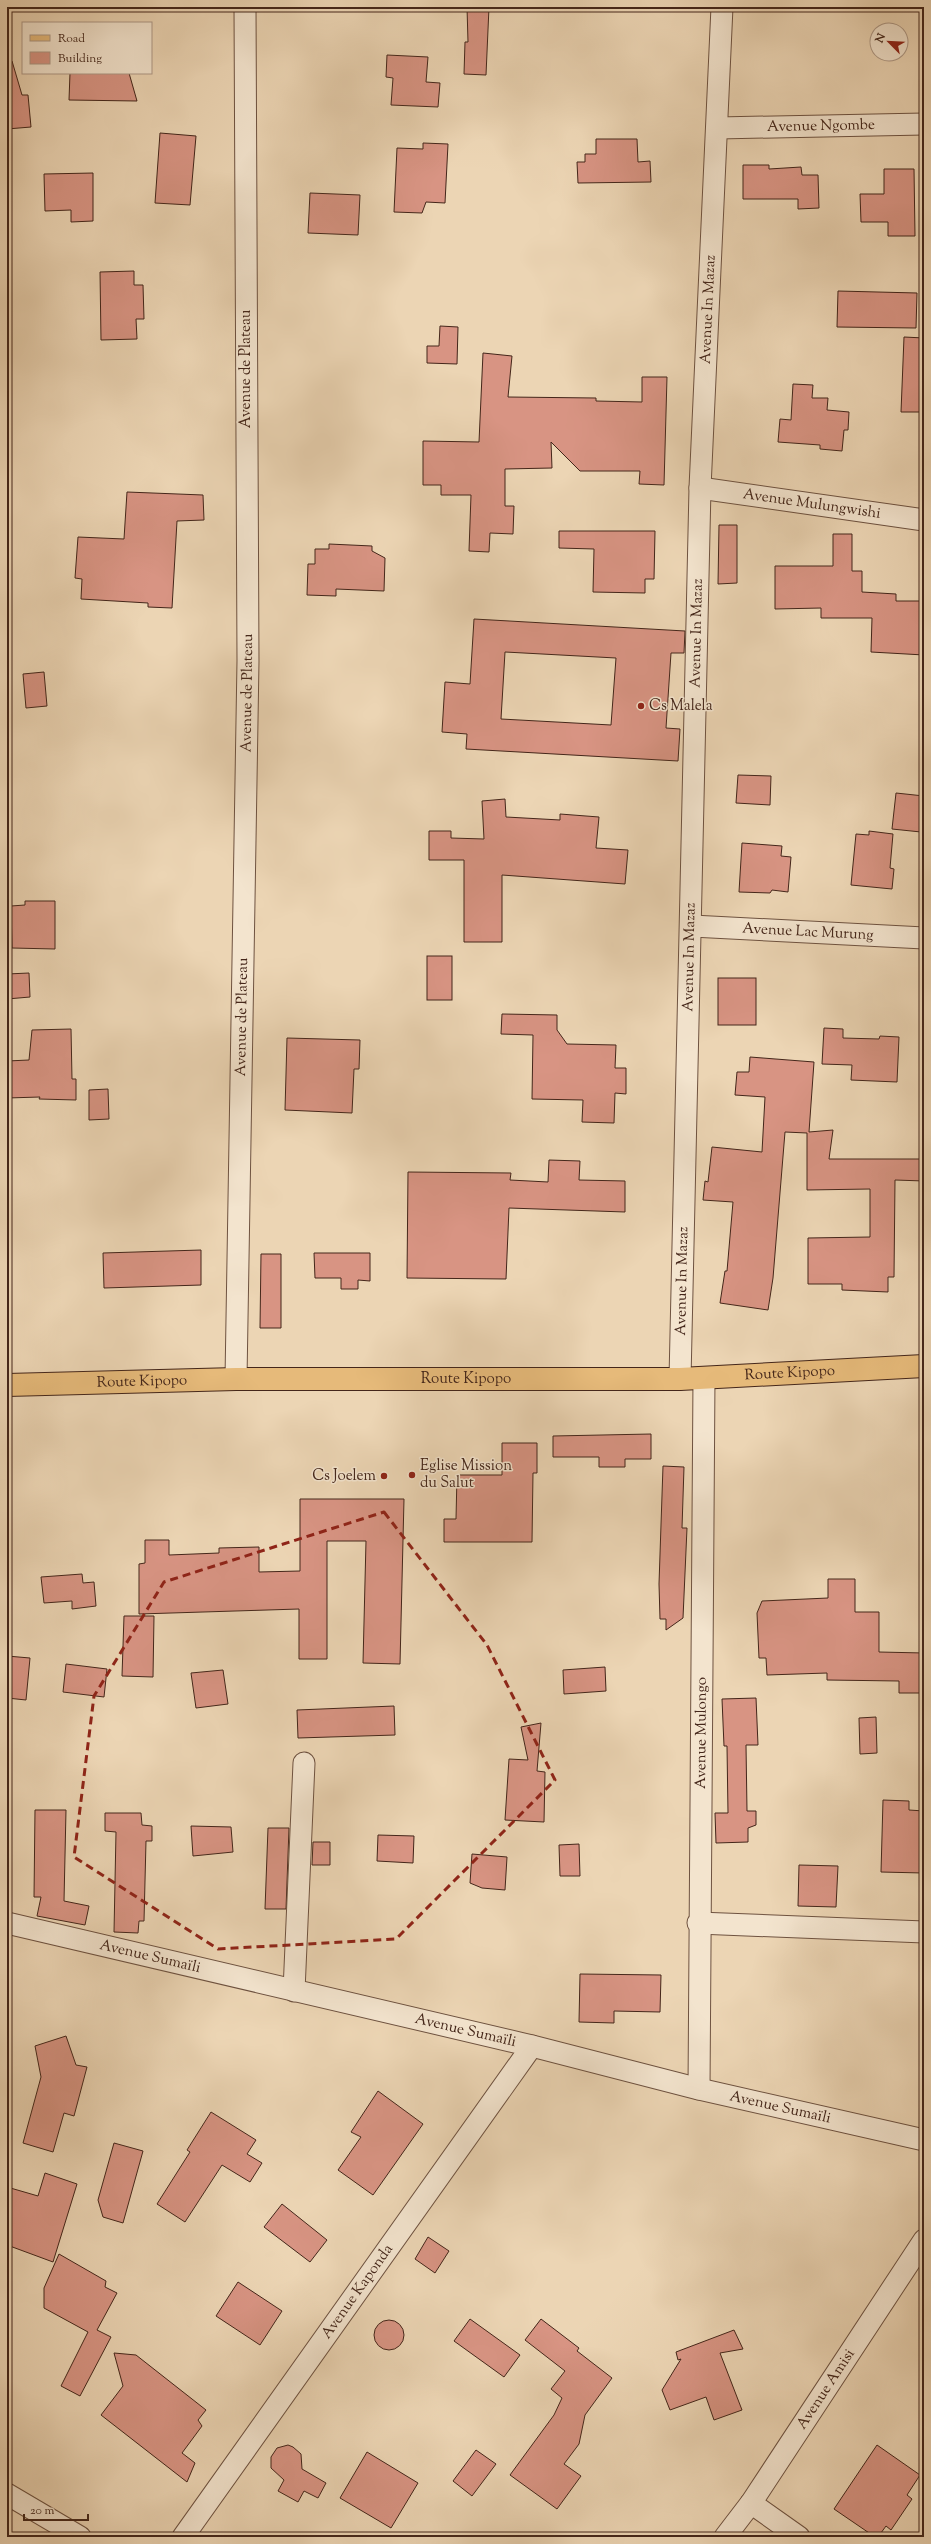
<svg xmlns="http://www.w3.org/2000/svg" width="931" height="2544" font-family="'Sorts Mill Goudy',serif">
<rect width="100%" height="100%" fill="#ecd5b4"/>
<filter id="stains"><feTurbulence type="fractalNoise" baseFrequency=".005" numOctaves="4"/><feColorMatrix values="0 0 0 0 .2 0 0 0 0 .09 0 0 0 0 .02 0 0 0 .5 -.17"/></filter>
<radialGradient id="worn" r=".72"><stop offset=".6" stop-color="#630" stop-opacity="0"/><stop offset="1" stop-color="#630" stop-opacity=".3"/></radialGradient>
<g fill="#d89483" stroke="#44261a" fill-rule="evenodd">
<polygon points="467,7 489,7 486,75 464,74 465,42 468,42"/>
<polygon points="387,55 428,57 426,82 440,83 438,107 391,105 393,78 386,77"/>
<polygon points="12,61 22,95 28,95 31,127 7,129 7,62"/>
<polygon points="70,73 129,73 137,101 69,100"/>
<polygon points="160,133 196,136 190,205 155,203"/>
<polygon points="596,139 637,139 638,162 650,161 651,182 578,183 577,162 585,162 585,154 596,154"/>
<polygon points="423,143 448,144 445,203 426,202 422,213 394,212 397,148 423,149"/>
<polygon points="743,165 769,165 769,169 801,167 802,175 818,175 819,208 798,209 798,199 743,199"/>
<polygon points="884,169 914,169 915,236 888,236 888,222 861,222 860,194 884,194"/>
<polygon points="93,173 93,221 71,222 71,210 45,211 44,174"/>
<polygon points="310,193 360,195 358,235 308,233"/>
<polygon points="134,271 134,285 143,285 144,319 136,319 137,339 101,340 100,272"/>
<polygon points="838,291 917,293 916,328 837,327"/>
<polygon points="440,326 458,327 457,364 427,363 427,346 439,346"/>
<polygon points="904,337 924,338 923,412 901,412"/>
<polygon points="483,353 512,356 508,397 596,398 596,401 642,402 642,377 667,377 664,485 639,484 640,471 580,471 551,442 552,468 505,469 505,506 514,506 513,534 490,533 489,552 469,551 471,495 441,495 441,485 423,485 423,441 479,442"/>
<polygon points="793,384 813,385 812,398 828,398 827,410 849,412 848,430 844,430 842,451 820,449 820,445 778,442 780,419 791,420"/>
<polygon points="127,492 203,495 204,520 177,521 172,608 148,607 148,603 81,599 82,579 75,578 78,537 124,539"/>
<polygon points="719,525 737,525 737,583 718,584"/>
<polygon points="559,531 655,531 654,579 645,579 645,593 593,592 594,549 559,548"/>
<polygon points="833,534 852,534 852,571 862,571 862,592 896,594 896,601 924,601 924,655 871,652 872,618 821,618 821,608 775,609 775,566 833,566"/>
<polygon points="329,544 372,546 372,551 385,558 384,591 336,589 336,596 307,595 308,564 315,564 315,549 329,549"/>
<path d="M 474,619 L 685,631 L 684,653 L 671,653 L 666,728 L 680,729 L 678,761 L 466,749 L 467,734 L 442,732 L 445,682 L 470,684 ZM 505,652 L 616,658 L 611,725 L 501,719 Z"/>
<polygon points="44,672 47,706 26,708 23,674"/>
<polygon points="738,775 771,776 770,805 736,803"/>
<polygon points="896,793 924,796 921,832 892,829"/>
<polygon points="505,799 506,817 560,820 560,814 599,817 596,848 628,850 625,884 502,875 502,942 464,942 464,860 429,860 429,831 451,831 451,838 484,839 482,801"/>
<polygon points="869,831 893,834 890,868 894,869 892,889 851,885 856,834 869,835"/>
<polygon points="742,843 782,846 781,856 791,857 788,892 772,890 770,893 739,892"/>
<polygon points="25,901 55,901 55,949 12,948 11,906 25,905"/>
<rect x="427" y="956" width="25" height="44"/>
<polygon points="29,973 30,997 7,999 7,974"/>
<rect x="718" y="978" width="38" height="47"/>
<polygon points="502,1014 557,1015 557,1030 567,1044 616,1045 615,1068 626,1068 626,1094 615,1093 614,1123 582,1122 583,1100 532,1099 533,1035 501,1034"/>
<polygon points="824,1028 843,1029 843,1038 879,1039 880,1036 899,1037 897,1082 851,1080 852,1065 822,1064"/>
<polygon points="71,1029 72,1079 76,1079 76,1100 39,1099 40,1097 7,1098 7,1061 29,1060 32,1030"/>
<polygon points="287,1038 360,1040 359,1069 354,1069 352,1113 285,1110"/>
<polygon points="750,1057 814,1062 809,1132 833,1130 829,1159 924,1159 924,1181 895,1180 894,1277 888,1277 888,1292 842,1290 842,1284 808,1284 808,1238 870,1237 870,1189 807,1190 807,1133 785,1132 773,1278 768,1310 720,1303 725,1271 727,1271 733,1202 703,1200 705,1181 708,1182 712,1147 762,1152 765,1097 735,1095 737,1072 749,1072"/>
<polygon points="108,1089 109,1119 89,1120 89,1090"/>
<polygon points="549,1160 580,1161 579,1180 625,1181 625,1212 509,1208 506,1279 407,1278 408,1172 511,1173 510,1180 548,1182"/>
<polygon points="201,1250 201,1285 104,1288 103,1253"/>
<polygon points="314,1253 370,1253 370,1281 358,1280 358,1289 341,1289 341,1278 315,1278"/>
<polygon points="261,1254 281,1254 281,1328 260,1328"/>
<polygon points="651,1434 651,1459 625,1459 625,1467 599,1467 599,1457 553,1457 553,1436"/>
<polygon points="502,1443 537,1443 537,1473 533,1473 532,1542 444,1542 444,1519 456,1519 457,1475 502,1475"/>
<polygon points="663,1466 684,1467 682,1528 687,1528 683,1618 666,1630 666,1619 660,1619 659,1584"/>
<polygon points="300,1499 404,1499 400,1664 363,1663 366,1541 327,1541 327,1659 299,1659 299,1609 139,1614 139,1564 145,1563 145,1540 169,1540 169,1555 219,1553 219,1548 259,1547 259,1572 300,1571"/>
<polygon points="82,1574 83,1583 94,1582 96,1606 72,1609 72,1601 44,1603 41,1577"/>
<polygon points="828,1579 855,1579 855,1612 879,1612 879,1652 924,1653 924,1693 899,1693 899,1681 827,1680 827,1673 767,1675 766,1658 759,1658 757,1613 762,1601 828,1598"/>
<polygon points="124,1616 154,1616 153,1677 122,1676"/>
<polygon points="7,1656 30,1658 26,1700 7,1698"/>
<polygon points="66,1664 107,1669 104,1697 63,1692"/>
<polygon points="605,1667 606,1691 564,1694 563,1670"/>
<polygon points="223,1670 228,1704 196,1708 191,1673"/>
<polygon points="756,1698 758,1745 746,1745 747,1811 756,1811 756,1825 748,1828 748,1842 716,1843 715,1813 728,1813 727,1746 724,1746 722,1699"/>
<polygon points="394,1706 395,1735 298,1738 297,1710"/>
<polygon points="876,1717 877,1753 860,1754 859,1718"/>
<polygon points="541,1723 537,1771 545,1772 544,1822 505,1820 509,1759 528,1760 521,1727"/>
<polygon points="883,1800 909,1801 909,1810 924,1811 923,1873 881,1872"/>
<polygon points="35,1810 66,1810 64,1901 89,1906 85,1925 37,1916 41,1897 34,1897"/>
<polygon points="105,1813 141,1813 142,1825 152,1826 152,1841 146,1841 144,1921 139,1921 138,1933 114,1932 116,1832 105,1831"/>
<polygon points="191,1826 231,1827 233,1852 193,1856"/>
<polygon points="268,1828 289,1828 286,1909 265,1909"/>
<polygon points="378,1835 414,1836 413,1863 377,1861"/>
<polygon points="313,1842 330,1842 330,1865 312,1865"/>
<polygon points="579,1844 580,1876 560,1876 559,1845"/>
<polygon points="472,1854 507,1857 505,1890 482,1888 470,1883"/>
<polygon points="799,1865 838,1866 836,1907 798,1906"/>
<polygon points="580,1974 661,1975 660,2012 614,2011 614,2023 579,2022"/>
<polygon points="66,2036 76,2065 87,2067 74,2116 64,2113 53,2152 23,2143 41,2077 35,2046"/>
<polygon points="378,2091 423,2124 373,2195 338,2170 361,2137 351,2132"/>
<polygon points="211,2112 256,2140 247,2154 262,2163 250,2182 222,2165 185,2222 157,2204 190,2152 187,2150"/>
<polygon points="114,2143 143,2151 123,2223 103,2217 98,2200"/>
<polygon points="45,2173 77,2184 53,2262 7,2245 7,2187 38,2196"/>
<polygon points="282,2204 327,2240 310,2262 264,2227"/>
<polygon points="428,2237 449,2251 435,2273 415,2259"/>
<polygon points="59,2254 106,2281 105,2287 117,2293 97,2330 111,2337 80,2396 61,2386 88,2332 44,2308 44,2288"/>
<polygon points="238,2282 282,2311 260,2345 216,2316"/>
<polygon points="470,2319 520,2355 504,2377 454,2341"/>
<polygon points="541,2319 579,2348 577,2351 612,2378 585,2415 579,2444 564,2464 581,2476 557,2509 510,2475 554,2415 562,2398 551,2389 565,2371 525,2340"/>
<circle cx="389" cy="2335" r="15"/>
<polygon points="734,2330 743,2349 720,2353 742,2410 714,2420 706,2397 670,2410 662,2390 681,2359 678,2360 676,2352"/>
<polygon points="114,2353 136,2355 206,2410 198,2420 202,2426 182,2453 195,2463 187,2482 101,2415 123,2386"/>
<polygon points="288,2445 293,2447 301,2454 302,2469 326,2483 318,2498 304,2491 298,2502 278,2491 284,2480 271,2468 271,2457 277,2448"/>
<polygon points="877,2445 920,2475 907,2495 912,2499 891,2530 886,2526 878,2537 875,2537 834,2509"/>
<polygon points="476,2450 496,2464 472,2496 453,2481"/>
<polygon points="367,2452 418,2483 391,2528 340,2498"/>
</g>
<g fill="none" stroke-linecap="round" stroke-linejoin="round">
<g stroke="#6e5240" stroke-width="23">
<g id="minor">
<path id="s1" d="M 718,128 L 924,124"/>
<path id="s2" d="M 700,488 L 924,520"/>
<path id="s3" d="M 692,926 L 924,938"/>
<path id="s4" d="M 236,1379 L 248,661 L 245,7"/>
<path id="s5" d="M 680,1379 L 700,488 L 722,7"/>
<path id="s6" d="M 7,1923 L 532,2046 L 699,2089 L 924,2140"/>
<polyline points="698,1923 924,1932"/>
<polyline points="294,1991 304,1763"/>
<path id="s7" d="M 699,2089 L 704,1378"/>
<polyline points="7,2494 80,2537"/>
<polyline points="751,2503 799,2537"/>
<path id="s8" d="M 183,2537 L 532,2046"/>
<path id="s9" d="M 725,2537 L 751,2503 L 924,2240"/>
</g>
</g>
<g stroke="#44261a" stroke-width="24">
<g id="major">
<path id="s10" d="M 7,1385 L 236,1379 L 680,1379 L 924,1366"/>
</g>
</g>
<use href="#minor" stroke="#f3e4ce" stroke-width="21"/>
<use href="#major" stroke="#e6ba7a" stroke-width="22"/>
</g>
<path fill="none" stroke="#8f2418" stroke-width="3" stroke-dasharray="8 5" stroke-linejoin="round" d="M 384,1512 L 487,1645 L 555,1780 L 396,1939 L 218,1949 L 74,1857 L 94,1696 L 164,1582 Z"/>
<g fill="#8f2418" stroke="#f3e4ce" stroke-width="1.5">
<circle cx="641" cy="706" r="4"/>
<circle cx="412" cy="1475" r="4"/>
<circle cx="384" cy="1476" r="4"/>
</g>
<g text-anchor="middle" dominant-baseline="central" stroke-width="3" stroke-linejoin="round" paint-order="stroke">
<g font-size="15" fill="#44261a" stroke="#f3e4ce">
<text stroke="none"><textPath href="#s1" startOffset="103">Avenue Ngombe</textPath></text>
<text stroke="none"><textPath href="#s5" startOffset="1070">Avenue In Mazaz</textPath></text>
<text transform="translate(246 369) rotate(-90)">Avenue de Plateau</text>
<text stroke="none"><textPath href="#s2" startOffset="113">Avenue Mulungwishi</textPath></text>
<text stroke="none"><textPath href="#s5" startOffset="746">Avenue In Mazaz</textPath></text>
<text stroke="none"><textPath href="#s4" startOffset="686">Avenue de Plateau</textPath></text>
<text stroke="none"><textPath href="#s3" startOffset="116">Avenue Lac Murung</textPath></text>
<text stroke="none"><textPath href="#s5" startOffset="422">Avenue In Mazaz</textPath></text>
<text stroke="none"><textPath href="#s4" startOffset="362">Avenue de Plateau</textPath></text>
<text stroke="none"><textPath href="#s5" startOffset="98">Avenue In Mazaz</textPath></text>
<text stroke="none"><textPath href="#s10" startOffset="783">Route Kipopo</textPath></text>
<text stroke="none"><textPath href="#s10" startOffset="459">Route Kipopo</textPath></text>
<text stroke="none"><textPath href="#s10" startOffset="135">Route Kipopo</textPath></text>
<text stroke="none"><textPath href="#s7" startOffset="356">Avenue Mulongo</textPath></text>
<text stroke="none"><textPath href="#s6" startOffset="147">Avenue Sumaïli</textPath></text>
<text stroke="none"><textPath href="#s6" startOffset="471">Avenue Sumaïli</textPath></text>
<text stroke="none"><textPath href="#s6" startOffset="795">Avenue Sumaïli</textPath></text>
<text stroke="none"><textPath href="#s8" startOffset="301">Avenue Kaponda</textPath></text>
<text stroke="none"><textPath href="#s9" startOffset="179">Avenue Amisi</textPath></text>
</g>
<g font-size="15" fill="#44261a" stroke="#f3e4ce" text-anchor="start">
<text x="649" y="706">Cs Malela</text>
<text x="420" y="1466">Eglise Mission<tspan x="420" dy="17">du Salut</tspan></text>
<text x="376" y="1476" text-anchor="end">Cs Joelem</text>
</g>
</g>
<rect width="931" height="2544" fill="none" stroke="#ecd5b4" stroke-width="24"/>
<rect x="8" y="8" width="915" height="2528" fill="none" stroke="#44261a" stroke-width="2"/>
<rect x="12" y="12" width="907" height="2520" fill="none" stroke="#44261a"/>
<rect x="22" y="22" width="130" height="52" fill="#f3e4ce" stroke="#ad9886"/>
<rect x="30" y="35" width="20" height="6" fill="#e6ba7a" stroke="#ad9886"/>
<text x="58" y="42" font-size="12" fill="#44261a">Road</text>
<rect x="30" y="52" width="20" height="12" fill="#d89483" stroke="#ad9886"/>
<text x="58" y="62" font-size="12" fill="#44261a">Building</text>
<g transform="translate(889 42) rotate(294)"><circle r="19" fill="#f3e4ce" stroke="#ad9886"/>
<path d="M0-3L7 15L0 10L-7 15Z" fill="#8f2418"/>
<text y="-6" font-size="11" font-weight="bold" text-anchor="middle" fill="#44261a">N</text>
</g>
<path d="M24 2514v6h64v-6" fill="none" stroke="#44261a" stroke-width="2"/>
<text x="30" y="2514" font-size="12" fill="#44261a" stroke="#f3e4ce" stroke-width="3" paint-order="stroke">20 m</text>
<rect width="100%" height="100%" filter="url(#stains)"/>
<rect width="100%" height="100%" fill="url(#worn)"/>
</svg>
